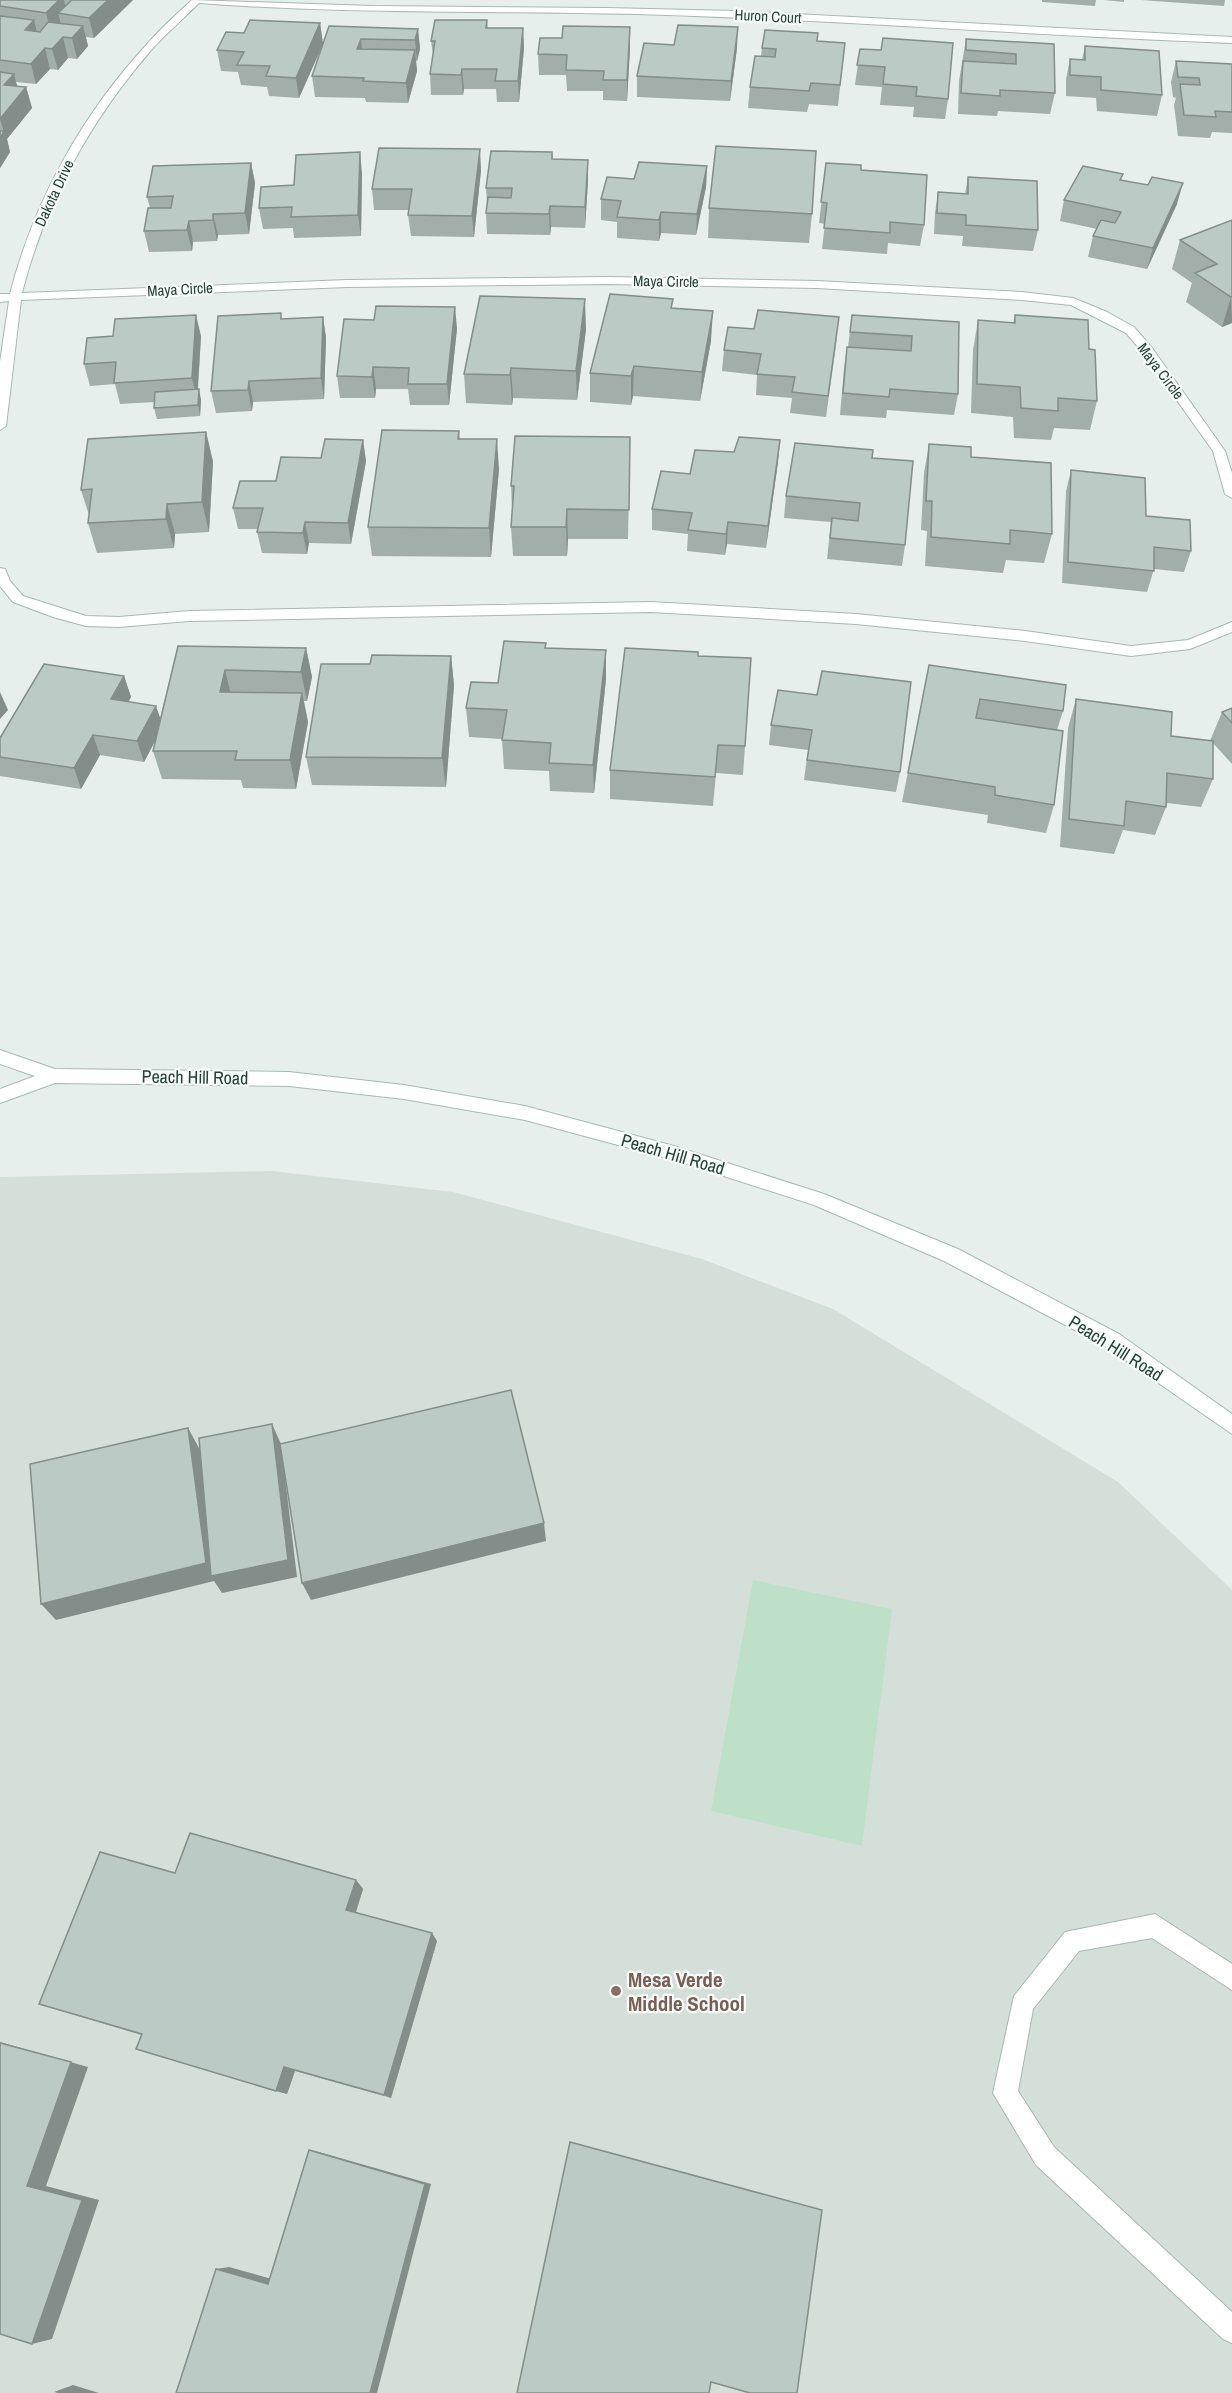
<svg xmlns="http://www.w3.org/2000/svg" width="1232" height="2393" font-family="'Archivo Narrow',sans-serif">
<rect width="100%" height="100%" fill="#e6efeb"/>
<polygon fill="#d4dfda" points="272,1171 453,1192 702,1259 833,1309 1118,1482 1232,1590 1232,2393 0,2393 0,1177"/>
<polygon fill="#bfe0c8" points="753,1580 892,1609 862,1846 711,1811"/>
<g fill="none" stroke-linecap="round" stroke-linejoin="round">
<g stroke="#a8b8b2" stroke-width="2">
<polygon id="lane" points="1155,1914 1232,1964 1232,1990 1152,1938 1079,1951 1033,2009 1018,2091 1054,2147 1232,2312 1232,2343 1223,2339 1036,2165 993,2093 1014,1996 1065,1932"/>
</g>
<g stroke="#a8b8b2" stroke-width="2">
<g id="street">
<path d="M 192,0 L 372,6 L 606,8 L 736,11 L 1232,37 L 1232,43 C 1043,36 855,21 667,15 C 511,10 355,15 199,3 C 184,18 168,32 153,48 C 91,119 45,202 22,293 L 347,280 L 607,277 L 817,281 L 1022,292 L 1073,298 L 1107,312 L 1134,327 L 1152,348 L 1225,451 L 1232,473 L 1232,498 L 1225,494 L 1213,451 L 1144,354 L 1126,333 L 1071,305 L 1022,300 L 817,288 L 607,284 L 347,287 L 21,300 L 6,426 L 0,430 L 0,362 L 9,301 L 0,302 L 0,294 L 10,294 C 34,200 83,113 149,42 C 162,27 177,14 192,0 Z"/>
<polygon points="0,568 5,569 10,581 23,596 86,616 119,617 189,611 651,602 856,614 1025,631 1131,646 1188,640 1232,622 1232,632 1190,649 1131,656 1025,641 856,624 651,612 189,621 119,627 86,626 53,617 13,602 0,586"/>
</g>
</g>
<g stroke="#a4bbb3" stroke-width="2">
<polygon id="secondary" points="0,1050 55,1069 289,1072 404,1085 525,1106 674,1146 824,1194 958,1249 1119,1334 1232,1414 1232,1434 1105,1346 944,1261 814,1205 674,1160 525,1120 404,1099 289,1086 55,1083 0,1103 0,1089 35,1076 0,1064"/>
</g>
<use href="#lane" fill="#fff" fill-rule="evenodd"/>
<use href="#street" fill="#fff" fill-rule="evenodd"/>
<use href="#secondary" fill="#fff" fill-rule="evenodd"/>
</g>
<g fill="#a1aea9">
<polygon points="0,0 133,0 94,38 86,37 88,46 77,59 68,58 58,70 50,69 36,84 16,82 17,86 26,87 32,108 7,139 10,152 0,168"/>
<polygon points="1042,0 1096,0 1095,6 1042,2"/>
<polygon points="1104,0 1124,0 1124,2"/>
<polygon points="1141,0 1225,0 1224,6"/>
<polygon points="487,20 488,28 523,28 524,48 519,102 497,102 496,89 464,89 463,95 431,95 430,74 433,55 431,41"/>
<polygon points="320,23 323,44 299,98 269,96 267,87 241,85 238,72 221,71 217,50 244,33"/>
<polygon points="329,26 418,29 420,49 417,61 416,61 417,71 408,103 366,102 365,98 315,97 312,76"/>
<polygon points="966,39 1054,44 1055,93 1050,114 998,111 997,116 958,114 959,81"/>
<polygon points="817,41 845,43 838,106 809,104 807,112 748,108 750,87 761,56 762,48"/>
<polygon points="674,45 737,48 730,101 637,97 637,76"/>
<polygon points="1085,46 1162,95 1157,116 1097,111 1096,98 1066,96 1066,79 1070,59 1082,60"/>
<polygon points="630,48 627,101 603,100 603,91 567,91 566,75 539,75 538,54"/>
<polygon points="860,49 948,99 945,119 913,117 914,107 880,105 882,87 855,85"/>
<polygon points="1176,61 1232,64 1232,133 1212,132 1210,138 1178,136 1174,105 1176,98 1173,97 1171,82"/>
<polygon points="552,152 553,159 588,160 588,181 585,228 551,227 550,235 487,234 486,213 487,204 486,188"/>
<polygon points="251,163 255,183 249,234 218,235 217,241 193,242 192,251 149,252 144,231 150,208 147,197"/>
<polygon points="826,163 924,225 920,246 888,243 887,254 822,249 825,224 819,223"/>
<polygon points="707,166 706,187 696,235 661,233 659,241 617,238 617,222 601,220 601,199 634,179"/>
<polygon points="481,170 474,237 411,236 408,215 409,210 374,210 372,189"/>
<polygon points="362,173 361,236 294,238 293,228 263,229 259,208 294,185"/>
<polygon points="968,177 1038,230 1033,251 962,246 963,236 934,234 935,213 938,192 965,194"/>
<polygon points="1122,180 1177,204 1147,269 1088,257 1093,236 1097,229 1060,221 1064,200"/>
<polygon points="709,208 812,214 809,243 708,238"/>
<polygon points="1232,220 1232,323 1222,327 1186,302 1192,283 1172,269 1180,240"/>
<polygon points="673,309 711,341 700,401 633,396 631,405 590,402 590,373"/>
<polygon points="852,315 959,322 958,394 954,415 887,410 886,418 840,415 844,368 847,347 848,347"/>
<polygon points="1015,315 1089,349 1097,401 1090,430 1054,428 1051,440 1014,438 1013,417 971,413 973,350 978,320 1013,323"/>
<polygon points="323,317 326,338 324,399 253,402 252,411 216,413 211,391 282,319"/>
<polygon points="457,328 449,405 410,405 408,389 376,389 375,398 340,398 337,376"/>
<polygon points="586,329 577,400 513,398 512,405 466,403 464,374"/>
<polygon points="201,336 198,389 201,400 200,416 157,419 154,408 155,402 120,404 115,384 90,386 84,364"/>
<polygon points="837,338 826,417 790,413 792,398 756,395 757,375 722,371 724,350"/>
<polygon points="459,431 460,439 499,469 491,557 372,556 368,527"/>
<polygon points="206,432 213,462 209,532 175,534 174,548 97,553 88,523 89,515 81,490"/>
<polygon points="630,437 628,539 568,539 567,556 513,556 511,527 512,509 511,486"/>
<polygon points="363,440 366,461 351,544 309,543 307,554 262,553 257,532 258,529 238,529 233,508 276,481 321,458"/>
<polygon points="780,440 778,462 766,548 727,544 725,555 687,551 688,534 652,530 652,509 690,474 734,452"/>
<polygon points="929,444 971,457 1052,534 1044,563 1006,560 1003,573 925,566 927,531 921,530 924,473"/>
<polygon points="872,458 905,545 902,566 827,559 831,522 784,518 786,496"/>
<polygon points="1071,470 1146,516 1191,551 1184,572 1154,569 1147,592 1062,583 1066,491"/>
<polygon points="178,646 306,648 312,677 307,701 304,701 308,722 296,789 243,788 241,780 162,779 153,751 155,741 144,762 100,755 81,789 0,776 0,738 124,676 131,697 128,702 160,719"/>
<polygon points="547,648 606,679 594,793 550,791 549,771 504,769 502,739 469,737 466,708 498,683"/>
<polygon points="451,656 454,685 446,787 312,785 306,757 370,664"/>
<polygon points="698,656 745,746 743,775 716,773 713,806 610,799 610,770"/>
<polygon points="929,665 1063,711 1057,730 1054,805 1046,833 987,823 988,815 902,802"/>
<polygon points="778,690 900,772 896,792 804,780 808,750 769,745 771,725"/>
<polygon points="1076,699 1171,736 1210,741 1222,712 1232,708 1232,764 1213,743 1213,779 1201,807 1167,803 1166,807 1155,835 1123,830 1114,854 1060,847 1068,728"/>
<polygon points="175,1873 356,1880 363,1889 356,1912 437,1941 391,2098 295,2071 287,2094 136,2049 141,2035 39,2004"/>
</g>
<g fill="#838d89">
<polygon points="59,0 64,0 67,15 58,13 61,24 51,33 46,13"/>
<polygon points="108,0 133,0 94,38 89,18"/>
<polygon points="34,20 39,40 25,30"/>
<polygon points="320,23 323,44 299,98 296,78"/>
<polygon points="83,26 88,46 77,59 72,38"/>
<polygon points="630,27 630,48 627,101 627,80"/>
<polygon points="738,27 737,48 730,101 731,81"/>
<polygon points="523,28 524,48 519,102 518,81"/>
<polygon points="418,29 420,49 417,61 415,40"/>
<polygon points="63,37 68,58 58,70 52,49"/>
<polygon points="361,39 363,59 357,49"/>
<polygon points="45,48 50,69 36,84 31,64"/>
<polygon points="415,50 417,71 408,103 406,83"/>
<polygon points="462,69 464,89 463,95 461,75"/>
<polygon points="14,74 19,94 4,85"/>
<polygon points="26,87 32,108 7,139 10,152 0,168 0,138 4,132 0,119"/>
<polygon points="480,149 481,170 474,237 472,216"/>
<polygon points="360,152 362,173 361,236 358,215"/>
<polygon points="588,160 588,181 585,228 585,207"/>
<polygon points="251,163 255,183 249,234 245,213"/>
<polygon points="707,166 706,187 696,235 697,214"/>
<polygon points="1183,183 1177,204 1147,269 1153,248"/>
<polygon points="550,206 551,227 550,235 549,214"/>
<polygon points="661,212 661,233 659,241 659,220"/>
<polygon points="213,214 218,235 217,241 213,220"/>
<polygon points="189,221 193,242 192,251 187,230"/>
<polygon points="1231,297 1232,323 1222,327"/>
<polygon points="585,299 586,329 577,400 576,371"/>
<polygon points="455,307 457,328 449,405 447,384"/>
<polygon points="713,311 711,341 700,401 702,372"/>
<polygon points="196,315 201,336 197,399 192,378"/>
<polygon points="323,317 326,338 324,399 321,378"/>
<polygon points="634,366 633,396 631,405 631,376"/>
<polygon points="373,367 376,389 375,398 372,377"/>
<polygon points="511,368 513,398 512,405 510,375"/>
<polygon points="249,381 253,402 252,411 248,390"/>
<polygon points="199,389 201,400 200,416 198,405"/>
<polygon points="206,432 213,462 209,532 202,502"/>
<polygon points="497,439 499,469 491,557 489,528"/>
<polygon points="363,440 366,461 351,544 348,523"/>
<polygon points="780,440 778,462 766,548 768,526"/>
<polygon points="167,504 175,534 174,548 166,519"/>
<polygon points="567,509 568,539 567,556 566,527"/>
<polygon points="305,522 309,543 307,554 303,533"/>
<polygon points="728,522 727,544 725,555 726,534"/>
<polygon points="306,648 312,677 307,701 301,672"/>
<polygon points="606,650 606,679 594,793 593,765"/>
<polygon points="451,656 454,685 446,787 442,758"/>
<polygon points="225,670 232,699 220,692"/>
<polygon points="124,676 131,697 118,720 111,699"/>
<polygon points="0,692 8,710 0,719"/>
<polygon points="302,693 308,722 296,789 290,760"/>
<polygon points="156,706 163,726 144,762 137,741"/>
<polygon points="93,735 100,755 81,789 74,768"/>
<polygon points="272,1424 281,1444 297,1577 222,1593 214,1581 56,1620 41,1604 188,1428 199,1448"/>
<polygon points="544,1523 546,1541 311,1600 302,1583"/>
<polygon points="356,1880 363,1889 354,1918 346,1910"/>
<polygon points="432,1933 437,1941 391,2098 384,2095"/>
<polygon points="0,2042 88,2067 46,2186 99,2200 52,2339 32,2344 27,2186"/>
<polygon points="284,2067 295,2071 287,2094 276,2091"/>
<polygon points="309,2150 319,2152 431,2184 377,2393 370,2393"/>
<polygon points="229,2267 279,2281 268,2284 216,2269"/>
<polygon points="73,2385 99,2393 58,2393 54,2392"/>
</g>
<g fill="#bbcac4" stroke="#838d89" stroke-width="1.5">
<polygon points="0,0 59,0 46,13 0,6"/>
<polygon points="72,0 108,0 89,18 58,13"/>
<polygon points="0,16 34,20 25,30 40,32 48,22 83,26 72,38 63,37 52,49 45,48 31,64 0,60"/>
<polygon points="250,20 320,23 296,78 266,76 270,66 237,65 244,52 217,50 226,32 244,33"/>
<polygon points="435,20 487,20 486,28 523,28 518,81 495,81 497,69 462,69 461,75 430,74 435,41 431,41"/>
<polygon points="678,25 738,27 731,81 637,76 644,43 674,45"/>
<polygon points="329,26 418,29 415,40 361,39 357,49 415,50 406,83 363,81 364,78 312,76"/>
<polygon points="563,26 630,27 627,80 603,80 604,71 566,70 567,55 538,54 540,38 562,38"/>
<polygon points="765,30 818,33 817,41 845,43 840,85 811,83 809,91 750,87 755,56 775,57 776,49 762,48"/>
<polygon points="883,38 953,43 948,99 916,96 917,87 883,84 885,67 857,65 860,49 881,50"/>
<polygon points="966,39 1054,44 1055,93 1000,90 1000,96 961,93 963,61 1016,64 1016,54 966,50"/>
<polygon points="1085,46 1159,51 1162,95 1101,90 1101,77 1070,75 1070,59 1085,60"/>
<polygon points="1176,61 1232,64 1232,112 1215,111 1216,117 1184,115 1180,84 1200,85 1199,78 1178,77"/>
<polygon points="0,72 14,74 4,85 26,87 0,119"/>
<polygon points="0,131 4,131 0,138"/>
<polygon points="716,146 816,151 812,214 709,208"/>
<polygon points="379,148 480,149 472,216 408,215 412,189 372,189"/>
<polygon points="491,151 552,152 552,159 588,160 585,207 550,206 549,214 486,213 488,197 511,198 512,188 486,188"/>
<polygon points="360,152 358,215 291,217 292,207 259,208 261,187 294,185 296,155"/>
<polygon points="639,162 707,166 697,214 661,212 659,220 617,217 621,201 601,199 607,177 634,179"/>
<polygon points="251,163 245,213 213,214 213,220 189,221 187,230 144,231 148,208 171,208 173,196 147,197 153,166"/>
<polygon points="826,163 861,165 861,170 927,175 924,225 890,222 890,233 824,228 827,203 821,202"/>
<polygon points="1083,166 1123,174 1120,180 1148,185 1152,177 1183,183 1153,248 1093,236 1101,220 1115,223 1121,212 1064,200"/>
<polygon points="968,177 1037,181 1038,230 966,225 966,215 937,213 938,192 968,194"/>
<polygon points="1232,220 1232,297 1231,297 1195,273 1217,264 1180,240"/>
<polygon points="610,294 673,299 671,308 713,311 702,372 634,366 631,376 590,373"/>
<polygon points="480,296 585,299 576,371 511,368 510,375 464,374"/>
<polygon points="376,306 455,307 447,384 408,384 409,368 373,367 372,377 337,376 344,319 374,320"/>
<polygon points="758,310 839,317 828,396 792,392 795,377 757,374 761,354 724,350 728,327 754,329"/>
<polygon points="281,313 281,319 323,317 321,378 249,381 248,390 211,391 218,316"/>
<polygon points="196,315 192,378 114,383 116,362 84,364 87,338 113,336 115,319"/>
<polygon points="852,315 959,322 958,394 890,389 889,397 843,393 847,347 911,351 912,336 850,332"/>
<polygon points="1015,315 1088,320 1089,349 1095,350 1097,401 1058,398 1058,411 1021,408 1020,387 977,384 978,320 1015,323"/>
<polygon points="199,389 198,405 154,408 155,392"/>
<polygon points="382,430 459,431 458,439 497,439 489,528 368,527"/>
<polygon points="206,432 202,502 167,504 166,519 88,523 92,489 81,490 88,439"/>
<polygon points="515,436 630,437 629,510 567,509 566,527 511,527 514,486 511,486"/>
<polygon points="739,437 780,440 768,526 728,522 726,534 688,530 692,513 652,509 661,471 690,474 695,450 734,452"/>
<polygon points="325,439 363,440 348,523 305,522 303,533 257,532 263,508 233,508 240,481 276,481 281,457 321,458"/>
<polygon points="795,443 873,450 872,458 913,461 905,545 830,538 832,518 858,521 860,503 786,496"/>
<polygon points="929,444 971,447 971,457 1051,463 1052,534 1010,530 1010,544 931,537 932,501 926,501"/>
<polygon points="1071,470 1145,478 1146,516 1190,520 1191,551 1154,547 1154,571 1068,562"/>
<polygon points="504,641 546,643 545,648 606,650 593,765 549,763 551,743 502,740 507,710 466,708 471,682 498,683"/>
<polygon points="178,646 306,648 301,672 225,670 220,692 302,693 290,760 235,760 237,751 153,751"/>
<polygon points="625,648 698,652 698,656 751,658 745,746 718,745 715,777 610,770"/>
<polygon points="372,655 451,656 442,758 306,757 321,664 370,664"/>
<polygon points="44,664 124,676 111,699 156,706 137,741 93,735 74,768 0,757 0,738"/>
<polygon points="929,665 1066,685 1063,711 980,699 976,718 1063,731 1054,805 995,795 995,787 908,773"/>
<polygon points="822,671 911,682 900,772 807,760 812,730 771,725 778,690 817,695"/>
<polygon points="1076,699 1172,712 1171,736 1213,741 1213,779 1167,773 1166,807 1126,801 1124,826 1069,819"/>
<polygon points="1232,708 1232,723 1222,712"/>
<polygon points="511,1390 544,1523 302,1583 280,1444"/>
<polygon points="272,1424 288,1560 211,1576 199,1438"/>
<polygon points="188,1428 206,1563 41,1604 30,1464"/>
<polygon points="190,1833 356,1880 346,1910 432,1933 384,2095 284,2067 276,2091 136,2049 142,2034 39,2004 100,1852 175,1873"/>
<polygon points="0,2043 71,2062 27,2186 82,2200 32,2344 0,2334"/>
<polygon points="570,2142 822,2210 797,2393 750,2393 711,2382 709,2393 517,2393"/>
<polygon points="309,2150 425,2184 370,2393 176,2393 216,2269 268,2284"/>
</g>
<circle fill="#8d6e63" stroke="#f7fbf9" stroke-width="2" cx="616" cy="1991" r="6"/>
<g text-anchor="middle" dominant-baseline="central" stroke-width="4.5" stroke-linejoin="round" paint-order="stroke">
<g font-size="15" fill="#24423a" stroke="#f7fbf9">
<text transform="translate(768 16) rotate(3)">Huron Court</text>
<text transform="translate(54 193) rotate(-65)">Dakota Drive</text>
<text transform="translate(666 281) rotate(1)">Maya Circle</text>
<text transform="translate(180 289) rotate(-3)">Maya Circle</text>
<text transform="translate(1161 371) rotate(53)">Maya Circle</text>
</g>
<g font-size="18" fill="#24423a" stroke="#f7fbf9">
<text transform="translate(195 1077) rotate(1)">Peach Hill Road</text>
<text transform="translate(673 1154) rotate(16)">Peach Hill Road</text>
<text transform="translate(1116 1348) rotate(32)">Peach Hill Road</text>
</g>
<g font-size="21" font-weight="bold" fill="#785e54" stroke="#f7fbf9" text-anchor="start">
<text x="628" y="1979">Mesa Verde<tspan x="628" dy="24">Middle School</tspan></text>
</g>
</g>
</svg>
